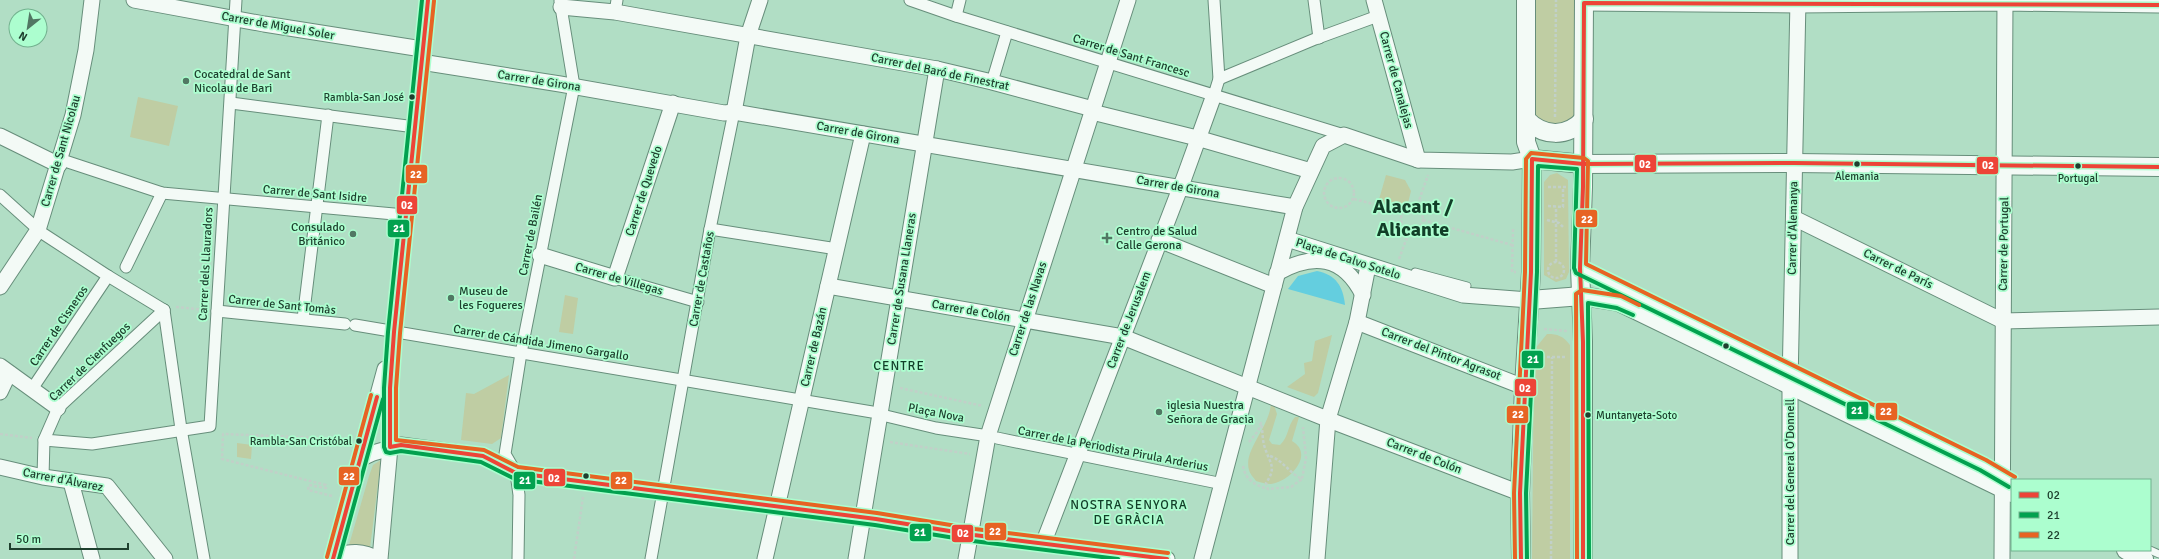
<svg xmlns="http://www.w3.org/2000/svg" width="2159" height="559" font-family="Signika,sans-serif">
<rect width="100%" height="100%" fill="#b1dec5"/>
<g fill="#bfcda3">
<polygon points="1535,0 1575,0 1575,119 1561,129 1535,118"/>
<polygon points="138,97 178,106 169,146 130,137"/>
<polygon points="1557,173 1568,180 1569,272 1566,279 1556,282 1544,275 1544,182 1550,175"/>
<polygon points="1386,175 1405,180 1411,191 1408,203 1400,209 1378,203"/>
<polygon points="565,295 578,298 573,334 559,332"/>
<path d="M 1547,334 C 1558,334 1563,336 1570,345 L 1570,559 L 1532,559 L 1534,350 Z"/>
<polygon points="1332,335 1318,393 1314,397 1287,387 1305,374 1304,363 1312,361 1315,341"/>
<polygon points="509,375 501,438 492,444 461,440 466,393 474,394"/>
<path d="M 1271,403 L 1274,405 L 1277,414 L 1269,440 L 1272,444 L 1280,445 C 1289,437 1287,426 1295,417 L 1299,417 L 1292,441 C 1315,454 1290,482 1271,484 C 1266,484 1260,482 1256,481 C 1254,478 1250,474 1249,470 C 1243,450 1270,427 1271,403 Z"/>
<polygon points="237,443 252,445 251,459 237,457"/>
<polygon points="381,460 370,548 349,545 369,476 373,465"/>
</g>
<path fill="#64cedf" d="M 1317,271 C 1336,275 1343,286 1345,305 L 1288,289 L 1298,276 Z"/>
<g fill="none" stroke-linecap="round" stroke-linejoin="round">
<g stroke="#678e7b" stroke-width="9">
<g id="service">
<polyline points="1580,268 1983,465 2012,482"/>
<polyline points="1415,272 1467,286"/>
<polyline points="2150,550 2159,554"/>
</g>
</g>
<g stroke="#678e7b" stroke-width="13">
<g id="pedestrian">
<polyline points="910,0 956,16 1344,135"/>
<polyline points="1214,0 1219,79 1214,95"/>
<polyline points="1314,0 1319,38"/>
<polyline points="615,12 617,0"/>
<polyline points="956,16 960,0"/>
<polyline points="1219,79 1315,39 1378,16"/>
<polyline points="992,82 1007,32"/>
<polyline points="231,103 415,127"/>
<polyline points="59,165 65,161 162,193 405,215"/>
<polyline points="0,195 42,233 108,276 164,310"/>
<polyline points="710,229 837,249"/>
<polyline points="126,267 162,193"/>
<polyline points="615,278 698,302"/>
<polyline points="164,310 181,429 204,559"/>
<polyline points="217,311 345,324"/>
<polyline points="303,319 328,115"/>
<polyline points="355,325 872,412"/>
<polyline points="32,389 108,276"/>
<polyline points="886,416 936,428 982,435"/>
<polyline points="997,438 1223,484"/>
<polyline points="44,440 92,444 210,426 236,0"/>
<polyline points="43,477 44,440 58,408 164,310"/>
<polyline points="518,559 519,495 516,473 505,454 521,353 574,86 560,1"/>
<polyline points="651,559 710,229 734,112"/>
</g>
</g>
<g stroke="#678e7b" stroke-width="17">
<g id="minor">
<polyline points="134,0 264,24 422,49"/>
<polyline points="1374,0 1418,160"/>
<polyline points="1584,3 1798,5 2005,3 2159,5"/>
<polyline points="561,7 615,12 937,69 992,82 1093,109 1096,113 1197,138 1311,171"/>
<polyline points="421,62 560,84 724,113 734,112 1295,207"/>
<polyline points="734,112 748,36 760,0"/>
<polyline points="0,136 59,165"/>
<polyline points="1794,218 2003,321 2159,317"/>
<polyline points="1287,239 1463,295 1530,300"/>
<polyline points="1159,240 1274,286"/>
<polyline points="540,255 615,278 673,103"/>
<path d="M 1277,273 C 1313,253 1343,255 1363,295"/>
<polyline points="828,286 1123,337 1337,423 1520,493"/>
<polyline points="0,287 38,230 73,115 86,50 92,0"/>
<polyline points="1357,322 1524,387"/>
<polyline points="0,366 58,408"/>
<polyline points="0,392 9,373"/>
<polyline points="360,459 373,453 401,445 483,456 516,473 876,519 974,535 1167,559"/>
<polyline points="0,467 43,477 107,486 165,559"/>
<polyline points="71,482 92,559"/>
<polyline points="1043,544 1184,178 1214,95"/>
<path d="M 334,555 C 350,552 363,550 377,559"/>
<polyline points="333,559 385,369"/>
<polyline points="380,559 390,447 390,388 394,332 428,0"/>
<polyline points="765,559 863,134"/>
<polyline points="856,559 937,69"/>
<polyline points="966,559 988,436 1128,0"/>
<polyline points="1202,559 1295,207 1323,146 1344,135 1418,160 1512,162 1532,159"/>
<polyline points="1317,559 1328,419 1357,322 1368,266"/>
<polyline points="1790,559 1790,384 1798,0"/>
<polyline points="2002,559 2005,0"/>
</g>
</g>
<g stroke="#678e7b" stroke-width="20">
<g id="tertiary">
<path d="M 1526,119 C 1543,137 1567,138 1584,119"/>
<polyline points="1532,159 1583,164 1794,163 2159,167"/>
<polyline points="1530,300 1582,296 1619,302 2012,493"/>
<polyline points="2126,550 2144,559"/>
<polyline points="1521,559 1520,493 1524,387 1531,272 1532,159 1526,142 1526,0"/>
<polyline points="1583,559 1583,342 1580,268 1583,187 1584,0"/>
</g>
</g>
<g stroke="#c1d0c8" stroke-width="2.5" stroke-dasharray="3 2" stroke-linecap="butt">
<polyline points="1555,117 1556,0"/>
<circle cx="1339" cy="193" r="15"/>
<polyline points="1548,187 1567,187"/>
<polyline points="1354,199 1404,212"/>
<polyline points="1548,206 1563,207 1563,187"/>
<circle cx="1412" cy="219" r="11"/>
<polyline points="1416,209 1428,175"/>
<polyline points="1423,220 1512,245"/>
<polyline points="1547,220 1559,223 1564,228"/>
<polyline points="1513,229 1512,272 1516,272"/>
<polyline points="1399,259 1410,229"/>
<polyline points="1556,262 1556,207"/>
<circle cx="1556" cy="270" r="8"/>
<polyline points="176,307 205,310"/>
<polyline points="1544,329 1567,331"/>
<polyline points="1542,357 1567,357"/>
<polyline points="900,388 983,406"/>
<polyline points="0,434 32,438"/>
<polyline points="890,442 970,454"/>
<path d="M 1249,442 L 1258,431 L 1261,423 C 1263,431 1262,440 1265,448 C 1270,464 1277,467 1266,483 L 1268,489 L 1291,487 L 1302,479"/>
<path d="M 1270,456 C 1284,461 1289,473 1302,479 L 1306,458 L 1303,427"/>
<path d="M 1243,466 C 1246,481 1255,485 1268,489"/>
<polyline points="332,496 308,490 309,485 326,488 326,485 222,459 223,434 343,439"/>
<polyline points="574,559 583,497"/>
<polyline points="1551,559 1552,357"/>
</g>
<use href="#service" stroke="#f3faf6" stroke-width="7"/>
<use href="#pedestrian" stroke="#f3faf6" stroke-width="11"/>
<use href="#minor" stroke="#f3faf6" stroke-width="15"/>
<use href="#tertiary" stroke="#f3faf6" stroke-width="18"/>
<g stroke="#acfecf" stroke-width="7">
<g id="bus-1">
<polyline points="428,0 394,332 390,388 390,447 401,445 483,456 516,473 876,519 974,535 1167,559"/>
<polyline points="333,559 377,397"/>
<polyline points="1521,559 1520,493 1531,272 1532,159 1583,164 1794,163 2159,167"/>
<polyline points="1583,559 1583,342 1580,268 1583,187 1584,3 2159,5"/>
</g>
</g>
<g stroke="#acfecf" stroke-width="7">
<g id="bus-2">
<polyline points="422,0 388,332 384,388 384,447 386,452 390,453 401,451 481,462 515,479 875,525 973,541 1118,559"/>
<polyline points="339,559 383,399"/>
<polyline points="1527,559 1526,493 1537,272 1538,166 1577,169 1574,268 1576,273 1980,470 2009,487"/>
<polyline points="1589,559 1588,303 1617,308 1633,315"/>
</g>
</g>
<g stroke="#acfecf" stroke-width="7">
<g id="bus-3">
<polyline points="434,1 400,333 396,388 396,440 484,450 518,467 877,513 975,529 1168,553"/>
<polyline points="327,557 371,395"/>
<polyline points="1515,559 1514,493 1525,272 1526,159 1531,153 1584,158 1588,161 1586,264 1986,460 2015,477"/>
<polyline points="1577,559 1576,294 1582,290 1621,296 1639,305"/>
</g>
</g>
<use href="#bus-1" stroke="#ed4437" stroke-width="4"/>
<use href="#bus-2" stroke="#02a14f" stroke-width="4"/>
<use href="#bus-3" stroke="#e76323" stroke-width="4"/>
</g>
<g fill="#517763" stroke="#acfecf" stroke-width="1.5">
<circle cx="186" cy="81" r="4"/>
<circle cx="353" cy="234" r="4"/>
<path d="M1105 232h4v4h4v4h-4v4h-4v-4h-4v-4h4z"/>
<circle cx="451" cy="298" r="4"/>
<circle cx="1159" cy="412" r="4"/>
</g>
<g fill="#1e402e" stroke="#acfecf" stroke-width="1.5">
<circle cx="412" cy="97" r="3.5"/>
<circle cx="1857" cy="164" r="3.5"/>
<circle cx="2078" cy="166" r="3.5"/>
<circle cx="1726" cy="346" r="3.5"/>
<circle cx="1588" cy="415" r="3.5"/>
<circle cx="359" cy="441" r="3.5"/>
<circle cx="586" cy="476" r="3.5"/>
</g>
<g text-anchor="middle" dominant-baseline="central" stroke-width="3.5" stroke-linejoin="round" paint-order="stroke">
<g font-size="11" fill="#1e402e" stroke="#acfecf" text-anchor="end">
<text x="404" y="97">Rambla-San José</text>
<text x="1857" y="176" text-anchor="middle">Alemania</text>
<text x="2078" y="178" text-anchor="middle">Portugal</text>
<text x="1596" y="415" text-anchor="start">Muntanyeta-Soto</text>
<text x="352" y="441">Rambla-San Cristóbal</text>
</g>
<g font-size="12" fill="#1e402e" stroke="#acfecf">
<text transform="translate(278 26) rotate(10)">Carrer de Miguel Soler</text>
<text transform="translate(1131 56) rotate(17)">Carrer de Sant Francesc</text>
<text transform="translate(940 72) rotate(12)">Carrer del Baró de Finestrat</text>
<text transform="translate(1396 80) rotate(75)">Carrer de Canalejas</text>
<text transform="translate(539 81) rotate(9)">Carrer de Girona</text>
<text transform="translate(858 133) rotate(10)">Carrer de Girona</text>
<text transform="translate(61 151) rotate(-74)">Carrer de Sant Nicolau</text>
<text transform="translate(1178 187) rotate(10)">Carrer de Girona</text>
<text transform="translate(644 191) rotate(-72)">Carrer de Quevedo</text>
<text transform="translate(315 194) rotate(5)">Carrer de Sant Isidre</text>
<text transform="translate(1793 228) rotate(-89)">Carrer d'Alemanya</text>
<text transform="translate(531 235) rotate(-79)">Carrer de Bailén</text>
<text transform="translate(2004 244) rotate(-89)">Carrer de Portugal</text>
<text transform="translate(1348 259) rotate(18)">Plaça de Calvo Sotelo</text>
<text transform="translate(206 264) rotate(-87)">Carrer dels Llauradors</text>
<text transform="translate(1898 269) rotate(26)">Carrer de París</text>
<text transform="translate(619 279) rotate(16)">Carrer de Villegas</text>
<text transform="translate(702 279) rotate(-80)">Carrer de Castaños</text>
<text transform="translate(902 279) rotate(-81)">Carrer de Susana Llaneras</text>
<text transform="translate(282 305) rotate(6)">Carrer de Sant Tomàs</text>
<text transform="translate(1028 309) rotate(-72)">Carrer de las Navas</text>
<text transform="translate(971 311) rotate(10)">Carrer de Colón</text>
<text transform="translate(1129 320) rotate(-69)">Carrer de Jerusalem</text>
<text transform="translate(59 326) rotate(-56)">Carrer de Cisneros</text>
<text transform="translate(541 343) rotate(9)">Carrer de Cándida Jimeno Gargallo</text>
<text transform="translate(814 347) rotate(-77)">Carrer de Bazán</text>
<text transform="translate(1441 354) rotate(21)">Carrer del Pintor Agrasot</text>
<text transform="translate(90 362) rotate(-44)">Carrer de Cienfuegos</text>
<text transform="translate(936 413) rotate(11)">Plaça Nova</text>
<text transform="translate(1113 449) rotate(11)">Carrer de la Periodista Pirula Arderius</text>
<text transform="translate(1424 456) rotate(21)">Carrer de Colón</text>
<text transform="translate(1790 472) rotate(-90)">Carrer del General O'Donnell</text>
<text transform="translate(63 480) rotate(11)">Carrer d'Álvarez</text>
</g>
<g font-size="12" fill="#1e402e" stroke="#acfecf" text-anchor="start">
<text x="194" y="74">Cocatedral de Sant<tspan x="194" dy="14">Nicolau de Bari</tspan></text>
<text x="345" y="227" text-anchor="end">Consulado<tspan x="345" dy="14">Británico</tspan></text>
<text x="1116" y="231">Centro de Salud<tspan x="1116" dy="14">Calle Gerona</tspan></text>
<text x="459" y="291">Museu de<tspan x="459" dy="14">les Fogueres</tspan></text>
<text x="1167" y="405">iglesia Nuestra<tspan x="1167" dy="14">Señora de Gracia</tspan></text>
</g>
<g font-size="13" letter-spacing="1" fill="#123e28" stroke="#acfecf">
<text x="899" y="366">CENTRE</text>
<text x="1129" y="505">NOSTRA SENYORA<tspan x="1129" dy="15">DE GRÀCIA</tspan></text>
</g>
<g font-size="20" font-weight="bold" fill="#123e28" stroke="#acfecf">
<text x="1413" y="206">Alacant /<tspan x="1413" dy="23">Alicante</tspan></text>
</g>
</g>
<g stroke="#acfecf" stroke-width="1.5">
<rect x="1634" y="154" width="23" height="19" rx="4" fill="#ed4437"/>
<rect x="1976" y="156" width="23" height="19" rx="4" fill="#ed4437"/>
<rect x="405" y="164" width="23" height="20" rx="4" fill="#e76323"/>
<rect x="396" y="195" width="22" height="20" rx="4" fill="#ed4437"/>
<rect x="1575" y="209" width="23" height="19" rx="4" fill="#e76323"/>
<rect x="387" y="219" width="23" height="19" rx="4" fill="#02a14f"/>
<rect x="1521" y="350" width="23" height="19" rx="4" fill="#02a14f"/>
<rect x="1514" y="378" width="23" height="19" rx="4" fill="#ed4437"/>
<rect x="1846" y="401" width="23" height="19" rx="4" fill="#02a14f"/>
<rect x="1875" y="402" width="23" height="19" rx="4" fill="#e76323"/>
<rect x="1506" y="405" width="23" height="19" rx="4" fill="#e76323"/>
<rect x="338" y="466" width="22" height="20" rx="4" fill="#e76323"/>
<rect x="543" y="468" width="23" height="19" rx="4" fill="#ed4437"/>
<rect x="610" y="471" width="23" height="19" rx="4" fill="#e76323"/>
<rect x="513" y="471" width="23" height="19" rx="4" fill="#02a14f"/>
<rect x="984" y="522" width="23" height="19" rx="4" fill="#e76323"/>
<rect x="909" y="523" width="23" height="19" rx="4" fill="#02a14f"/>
<rect x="951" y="524" width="23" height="19" rx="4" fill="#ed4437"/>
</g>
<g font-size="11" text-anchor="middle" font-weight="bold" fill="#fff">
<text x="1645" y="168">02</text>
<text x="1988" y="169">02</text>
<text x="416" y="178">22</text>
<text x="407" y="209">02</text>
<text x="1587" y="223">22</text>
<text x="399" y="232">21</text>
<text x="1533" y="363">21</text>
<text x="1525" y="392">02</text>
<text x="1857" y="414">21</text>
<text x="1886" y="415">22</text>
<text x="1518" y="418">22</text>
<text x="349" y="480">22</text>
<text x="554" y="482">02</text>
<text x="621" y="484">22</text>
<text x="525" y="484">21</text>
<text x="995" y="535">22</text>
<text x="920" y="536">21</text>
<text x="963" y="537">02</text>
</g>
<rect x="2011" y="479" width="140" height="72" fill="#acfecf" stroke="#73b28f"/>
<rect x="2019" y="492" width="20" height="6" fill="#ed4437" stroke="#73b28f"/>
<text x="2047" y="499" font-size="12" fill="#1e402e">02</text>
<rect x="2019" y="512" width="20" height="6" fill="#02a14f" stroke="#73b28f"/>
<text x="2047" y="519" font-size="12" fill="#1e402e">21</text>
<rect x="2019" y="532" width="20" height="6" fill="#e76323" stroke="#73b28f"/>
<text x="2047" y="539" font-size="12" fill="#1e402e">22</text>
<g transform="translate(28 28) rotate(210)"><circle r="19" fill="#acfecf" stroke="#73b28f"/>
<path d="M0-3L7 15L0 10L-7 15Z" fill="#517763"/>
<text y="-6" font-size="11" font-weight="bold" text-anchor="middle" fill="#1e402e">N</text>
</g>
<path d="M10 543v6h118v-6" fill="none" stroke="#1e402e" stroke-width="2"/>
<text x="16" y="543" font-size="12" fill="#1e402e" stroke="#acfecf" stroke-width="3" paint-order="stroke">50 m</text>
</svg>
